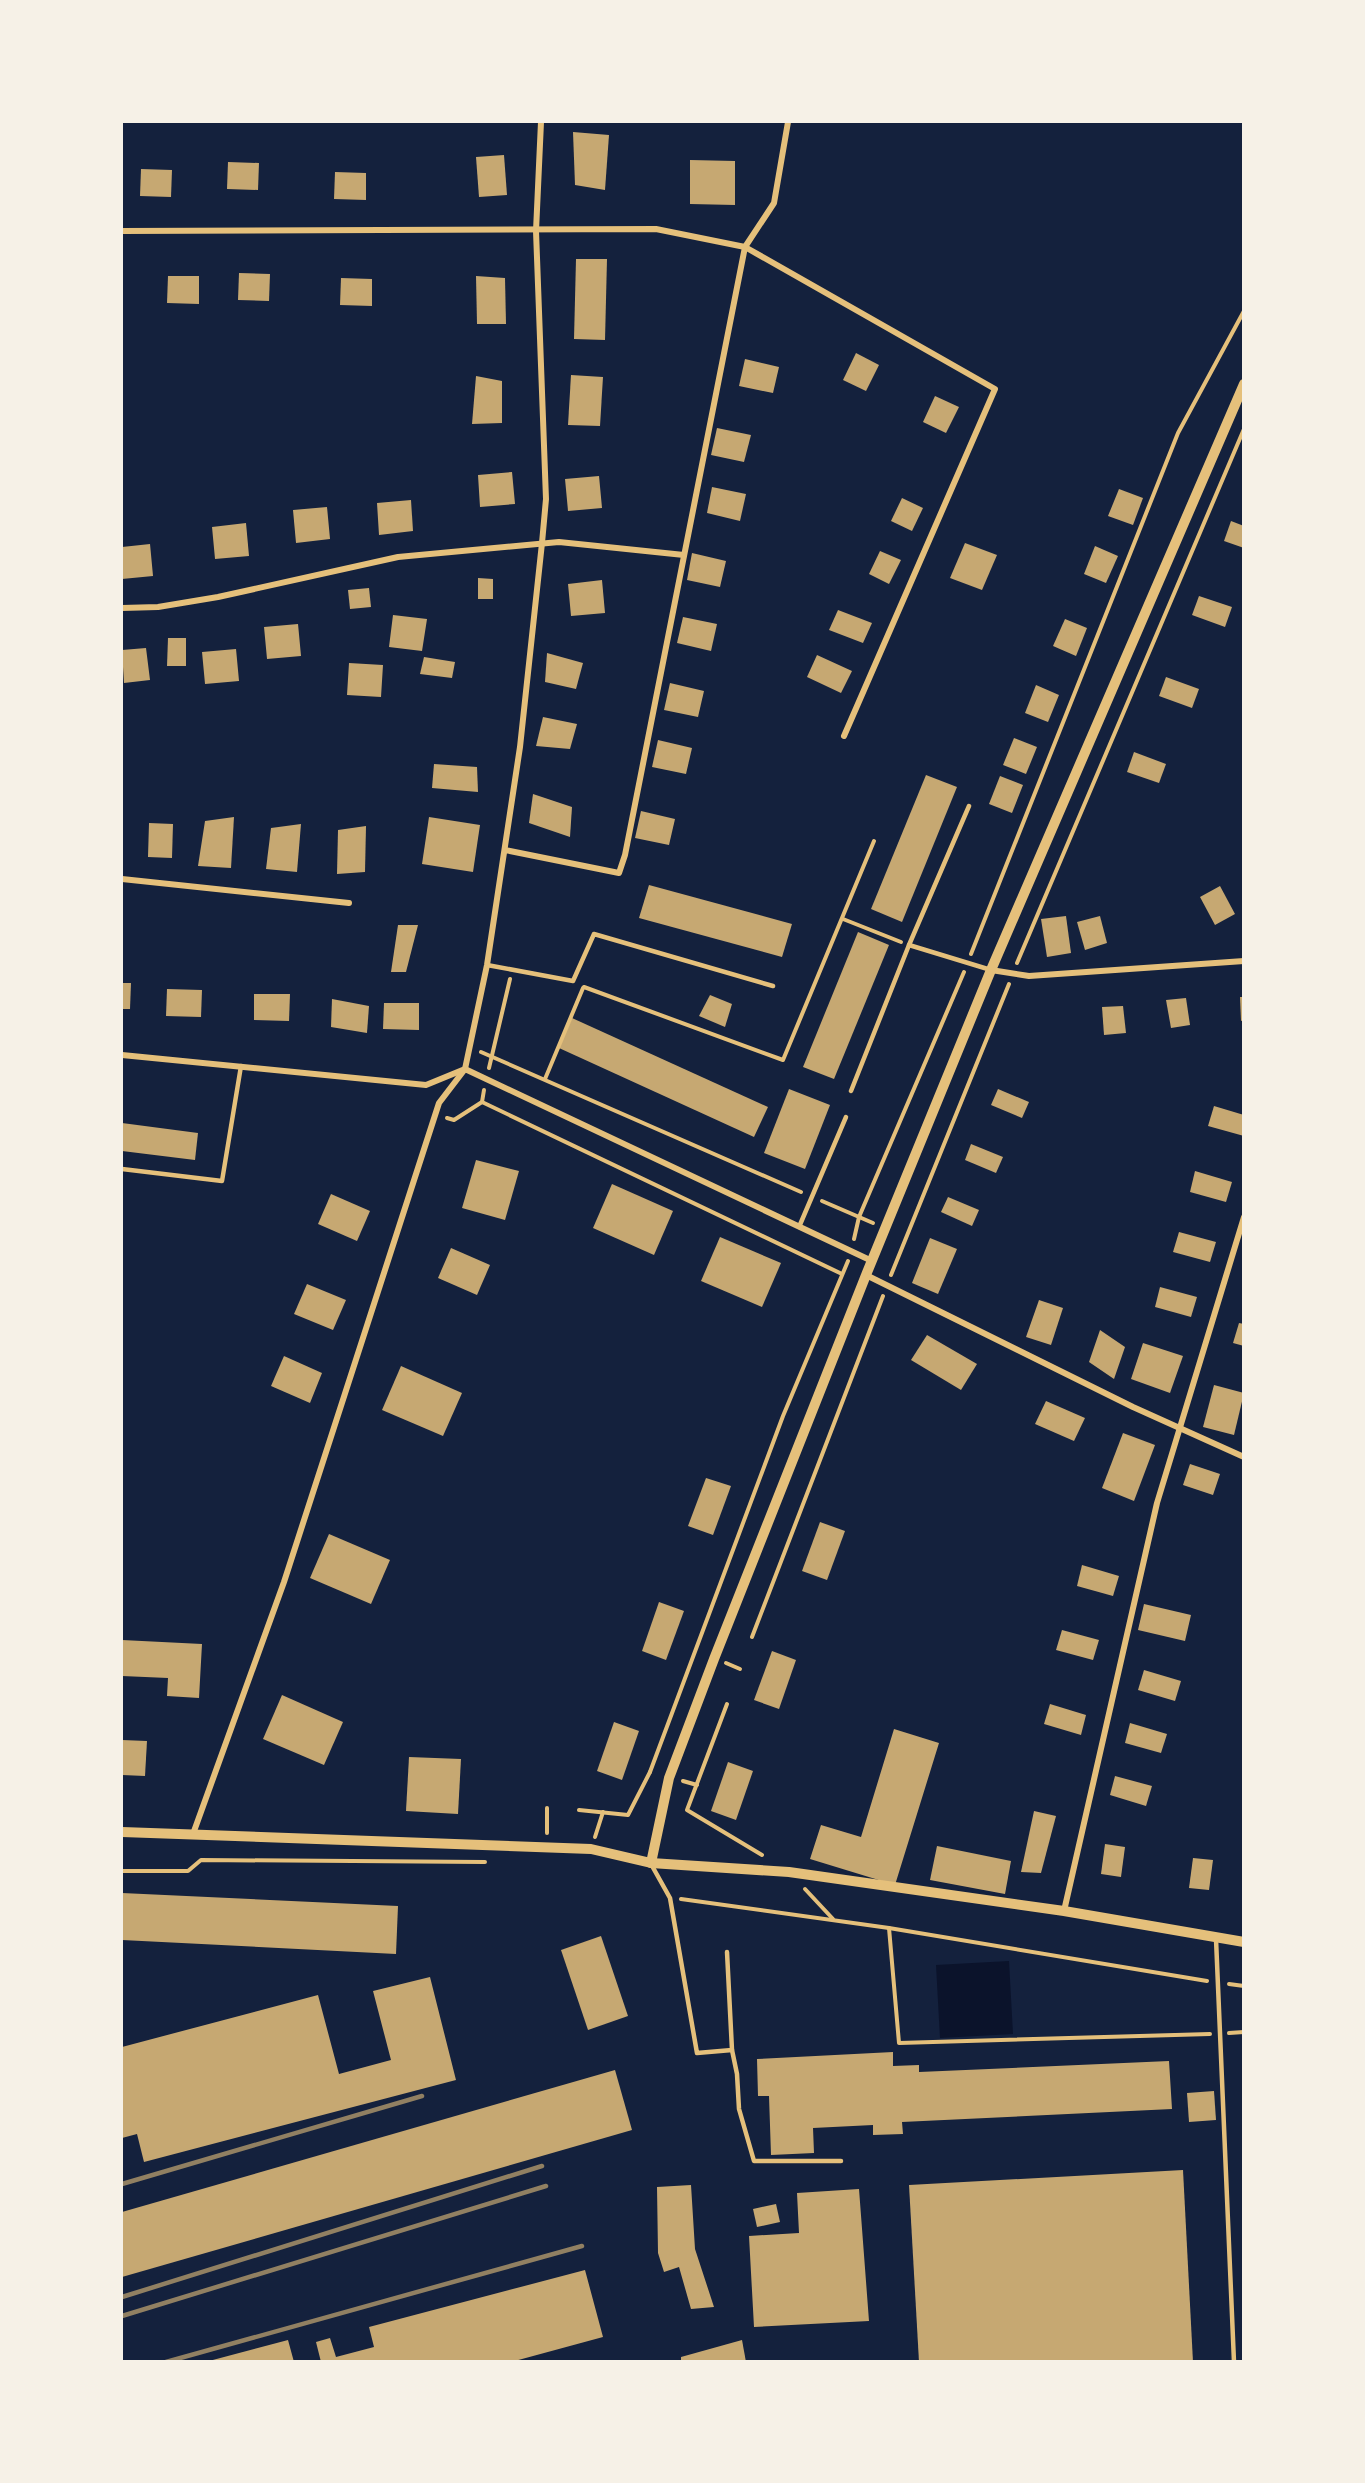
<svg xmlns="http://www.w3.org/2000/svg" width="1365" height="2483" font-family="Manrope,sans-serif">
<rect width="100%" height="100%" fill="#14213d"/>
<polygon fill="#0b132b" points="1009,1961 1013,2034 940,2038 936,1965"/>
<g fill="#c6a872">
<polygon points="573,132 609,135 605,190 575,185"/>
<polygon points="504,155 507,195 479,197 476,157"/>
<polygon points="690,160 735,161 735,205 690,204"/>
<polygon points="228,162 259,163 258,190 227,189"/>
<polygon points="141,169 172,170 171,197 140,196"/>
<polygon points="335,172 366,173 366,200 334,199"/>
<polygon points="576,259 607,259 605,340 574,339"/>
<polygon points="239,273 270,274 269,301 238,300"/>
<polygon points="168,276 199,276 199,304 167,303"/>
<polygon points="476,276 505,278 506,324 477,324"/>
<polygon points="341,278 372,279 372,306 340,305"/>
<polygon points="856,353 879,365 866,391 843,380"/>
<polygon points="745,359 779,367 773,393 739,386"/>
<polygon points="571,375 603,377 600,426 568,425"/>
<polygon points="476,376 502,381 502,423 472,424"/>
<polygon points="935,396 959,407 946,433 923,422"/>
<polygon points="717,428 751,435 744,462 711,455"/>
<polygon points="512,472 515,504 480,507 478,475"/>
<polygon points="599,476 602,508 568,511 565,479"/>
<polygon points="712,487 746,494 740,521 707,513"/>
<polygon points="1119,489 1143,498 1133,525 1108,516"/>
<polygon points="902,498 923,508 912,531 891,521"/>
<polygon points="411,500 413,531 379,535 377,503"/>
<polygon points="327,507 330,539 296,543 293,510"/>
<polygon points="1231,521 1244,526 1244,548 1224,541"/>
<polygon points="246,523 249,556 215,559 212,527"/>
<polygon points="965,543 997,555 982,590 950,578"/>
<polygon points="150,544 153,576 122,579 122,547"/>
<polygon points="1095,546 1118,556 1106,583 1084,574"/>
<polygon points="880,551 901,560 889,584 869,574"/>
<polygon points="692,553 726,561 720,587 687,580"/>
<polygon points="478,578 493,579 493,599 478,599"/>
<polygon points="602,580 605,613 571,616 568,584"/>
<polygon points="369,588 371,607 350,609 348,590"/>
<polygon points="1199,596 1232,607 1225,627 1192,615"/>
<polygon points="838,610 872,623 863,643 829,630"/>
<polygon points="393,615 427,619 422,651 389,647"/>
<polygon points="683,617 717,624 711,651 677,643"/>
<polygon points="1065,619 1087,628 1076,656 1053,646"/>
<polygon points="298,624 301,656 267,659 264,627"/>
<polygon points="168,638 186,638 186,666 167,666"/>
<polygon points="146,648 150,680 124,683 122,650"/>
<polygon points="236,649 239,681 205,684 202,652"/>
<polygon points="547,653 583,663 576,689 545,682"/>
<polygon points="817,655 852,671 841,693 807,677"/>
<polygon points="424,657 455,662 452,678 420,674"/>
<polygon points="349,663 383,665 381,697 347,695"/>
<polygon points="1166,677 1199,689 1192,708 1159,696"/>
<polygon points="670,683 704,691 698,717 664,710"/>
<polygon points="1036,685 1059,695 1048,722 1025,713"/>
<polygon points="543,717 577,724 570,749 536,746"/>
<polygon points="1014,738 1037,747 1026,774 1003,765"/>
<polygon points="658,740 692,748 686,774 652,767"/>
<polygon points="1134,752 1166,764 1159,783 1127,772"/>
<polygon points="434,764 477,767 478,792 432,788"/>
<polygon points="926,775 957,787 902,922 871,909"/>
<polygon points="1000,776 1023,785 1012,813 989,804"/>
<polygon points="533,794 572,807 570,837 529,823"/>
<polygon points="641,811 675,819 669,845 635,838"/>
<polygon points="234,817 231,868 198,866 205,821"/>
<polygon points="429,817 480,825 473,872 422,864"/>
<polygon points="149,823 173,824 172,858 148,857"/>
<polygon points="301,824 297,872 266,869 271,828"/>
<polygon points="366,826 365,872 337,874 338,830"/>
<polygon points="649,885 792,924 782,957 639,918"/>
<polygon points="1220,886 1235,914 1215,925 1200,897"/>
<polygon points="1066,916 1071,953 1047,957 1041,919"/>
<polygon points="1100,916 1107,943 1085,950 1077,922"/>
<polygon points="398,925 418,925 406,972 391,972"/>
<polygon points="858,932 889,945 834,1079 803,1067"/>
<polygon points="122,983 131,983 130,1009 122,1009"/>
<polygon points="167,989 202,990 201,1017 166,1016"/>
<polygon points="254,994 290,994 289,1021 254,1020"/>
<polygon points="710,995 732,1004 725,1027 699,1016"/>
<polygon points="1240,997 1244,997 1244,1020 1241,1021"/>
<polygon points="1186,998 1190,1025 1171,1028 1166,1000"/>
<polygon points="332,999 369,1006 367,1033 331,1027"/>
<polygon points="384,1003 419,1003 419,1030 383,1029"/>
<polygon points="1123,1006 1126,1033 1104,1035 1102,1007"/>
<polygon points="572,1018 768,1107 754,1137 559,1048"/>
<polygon points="789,1089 830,1105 805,1169 764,1153"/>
<polygon points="998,1089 1029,1102 1022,1118 991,1105"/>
<polygon points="1214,1106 1244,1115 1244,1136 1208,1126"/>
<polygon points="122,1123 198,1133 195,1160 122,1151"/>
<polygon points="971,1144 1003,1157 996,1173 965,1160"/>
<polygon points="476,1160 519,1171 505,1220 462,1208"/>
<polygon points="1195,1171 1232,1182 1226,1202 1190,1192"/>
<polygon points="612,1184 673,1211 654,1255 593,1228"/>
<polygon points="331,1194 370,1211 357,1241 318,1224"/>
<polygon points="948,1197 979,1210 972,1226 941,1212"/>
<polygon points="1179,1232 1216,1242 1210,1262 1173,1252"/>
<polygon points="720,1237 781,1263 762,1307 701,1281"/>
<polygon points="930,1238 957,1249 938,1294 912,1283"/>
<polygon points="451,1248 490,1265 477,1295 438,1278"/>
<polygon points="307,1284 346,1300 333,1330 294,1314"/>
<polygon points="1160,1287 1197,1297 1191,1317 1155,1307"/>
<polygon points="1039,1300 1063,1308 1051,1345 1026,1337"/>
<polygon points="1239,1323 1244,1324 1244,1346 1233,1343"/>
<polygon points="1100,1330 1125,1347 1114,1379 1089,1362"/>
<polygon points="927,1335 977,1364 961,1390 911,1360"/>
<polygon points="1143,1343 1183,1356 1170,1393 1131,1379"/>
<polygon points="284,1356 322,1373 310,1403 271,1386"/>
<polygon points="401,1366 462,1393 443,1436 382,1410"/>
<polygon points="1214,1385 1244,1393 1234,1435 1203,1427"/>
<polygon points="1046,1401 1085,1418 1074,1441 1035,1424"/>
<polygon points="1123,1433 1155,1445 1134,1501 1102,1488"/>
<polygon points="1190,1464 1220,1474 1213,1495 1183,1485"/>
<polygon points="706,1478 731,1486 713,1535 688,1526"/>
<polygon points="820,1522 845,1531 827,1580 802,1571"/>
<polygon points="329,1534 390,1560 371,1604 310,1578"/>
<polygon points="1082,1565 1119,1576 1113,1596 1077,1586"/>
<polygon points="659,1602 684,1611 666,1660 642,1651"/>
<polygon points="1144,1604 1191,1615 1185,1641 1138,1630"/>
<polygon points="1062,1630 1099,1640 1093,1660 1056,1650"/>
<polygon points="122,1640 202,1644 199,1698 167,1696 168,1678 122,1676"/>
<polygon points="772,1651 796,1660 779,1709 754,1700"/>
<polygon points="1144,1670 1181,1681 1175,1701 1138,1690"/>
<polygon points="282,1695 343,1722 324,1765 263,1739"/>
<polygon points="1050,1704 1086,1715 1081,1735 1044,1724"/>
<polygon points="614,1722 639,1731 622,1780 597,1771"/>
<polygon points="1130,1723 1167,1734 1161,1753 1125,1743"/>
<polygon points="894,1729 939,1743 895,1885 810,1859 821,1825 861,1837"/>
<polygon points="122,1740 147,1741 145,1776 122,1775"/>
<polygon points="409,1757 461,1759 458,1814 406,1811"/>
<polygon points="728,1762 753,1771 736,1820 711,1811"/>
<polygon points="1115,1776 1152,1786 1146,1806 1110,1795"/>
<polygon points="1034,1811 1056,1816 1041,1873 1021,1872"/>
<polygon points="1105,1844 1125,1847 1121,1877 1101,1874"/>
<polygon points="937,1846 1011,1861 1005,1894 930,1880"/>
<polygon points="1193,1858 1213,1860 1209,1890 1189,1888"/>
<polygon points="122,1893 398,1906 396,1954 122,1940"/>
<polygon points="601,1936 628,2016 588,2030 561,1950"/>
<polygon points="430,1977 456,2080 144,2162 137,2134 122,2138 122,2047 318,1995 339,2074 391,2060 373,1991"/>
<polygon points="893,2052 893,2066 919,2065 919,2072 1169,2061 1172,2109 902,2122 903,2134 873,2135 873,2125 813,2128 814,2153 771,2155 769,2096 758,2096 757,2059"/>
<polygon points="615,2070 632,2130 122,2277 122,2212"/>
<polygon points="1214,2091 1216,2120 1189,2122 1187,2093"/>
<polygon points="1183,2170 1193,2362 919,2362 909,2185"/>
<polygon points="691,2185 695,2249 714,2307 691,2309 679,2267 664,2272 658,2253 657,2187"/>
<polygon points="859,2189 869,2321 754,2327 749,2236 799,2233 797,2193"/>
<polygon points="776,2204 780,2222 757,2227 753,2209"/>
<polygon points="585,2270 603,2337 511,2362 321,2362 316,2342 330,2338 336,2357 374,2347 369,2327"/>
<polygon points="288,2340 294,2362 209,2362 209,2361"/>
<polygon points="742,2340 746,2362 681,2362 681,2357"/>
</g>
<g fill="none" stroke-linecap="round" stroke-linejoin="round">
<g stroke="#e5c07b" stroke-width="4">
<polyline points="843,919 901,942"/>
<polyline points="971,954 1178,433 1244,311"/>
<polyline points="1017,963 1244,429"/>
<polyline points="584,987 783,1060 874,841"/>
<polyline points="481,1052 801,1192"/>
<polyline points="489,1068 510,979"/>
<polyline points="545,1079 583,988"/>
<polyline points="482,1102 842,1274"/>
<polyline points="447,1118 454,1120 482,1102 484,1090"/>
<polyline points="822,1201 873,1223"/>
<polyline points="854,1239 859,1217 964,972"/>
<polyline points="891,1275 1009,984"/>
<polyline points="752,1637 883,1296"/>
<polyline points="726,1663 740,1669"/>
<polyline points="727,1704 687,1810 762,1855"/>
<polyline points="650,1772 783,1416 848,1261"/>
<polyline points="683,1781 697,1785"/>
<polyline points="547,1808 547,1833"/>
<polyline points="579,1810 628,1815 650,1772"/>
<polyline points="595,1837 603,1812"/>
<polyline points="122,1871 188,1871 201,1860 485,1862"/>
<polyline points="805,1889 833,1919"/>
<polyline points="681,1899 889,1928 1207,1981"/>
<polyline points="889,1928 899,2043 1210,2034"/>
<polyline points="1229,1984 1244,1986"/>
<polyline points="1229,2033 1244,2032"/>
</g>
<g stroke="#e5c07b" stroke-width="4.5">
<polyline points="909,945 991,970"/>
<polyline points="487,965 573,981 594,934 773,986"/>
<polyline points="851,1091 909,945 969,806"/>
<polyline points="122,1169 222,1181 241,1066"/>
<polyline points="799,1227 846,1117"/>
<polyline points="651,1864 670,1898 697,2053 732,2050 727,1952"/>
<polyline points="1216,1939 1234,2362"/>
<polyline points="732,2050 737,2074 739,2109 754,2161 841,2161"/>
</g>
<g stroke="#e5c07b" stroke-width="6">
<polyline points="122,231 656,229 745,247 995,389 844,736"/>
<polyline points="122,608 158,607 218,597 398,557 559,542 684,555"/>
<polyline points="505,850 619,873 625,855 745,247 774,203 788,122"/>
<polyline points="122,879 349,903"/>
<polyline points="991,970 1029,976 1244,961"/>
<polyline points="122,1055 426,1085 465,1069 872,1261"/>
<polyline points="866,1275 1133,1407 1244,1457"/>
<polyline points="193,1834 284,1582 439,1103 465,1069 487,965 520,747 542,543 546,499 536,231 541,122"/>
<polyline points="1064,1911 1157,1503 1244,1217"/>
</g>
<g stroke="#e5c07b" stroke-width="10">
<polyline points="122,1832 591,1849 651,1863 789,1872 1064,1911 1244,1942"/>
<polyline points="651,1863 669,1778 714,1659 866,1275 991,970 1244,384"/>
</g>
<g stroke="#918062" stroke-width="4.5">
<polyline points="122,2184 422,2096"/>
<polyline points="122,2297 542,2166"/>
<polyline points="122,2316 546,2186"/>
<polyline points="166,2362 582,2246"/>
</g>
</g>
<rect width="1365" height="2483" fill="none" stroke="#f6f1e7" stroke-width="246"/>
</svg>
